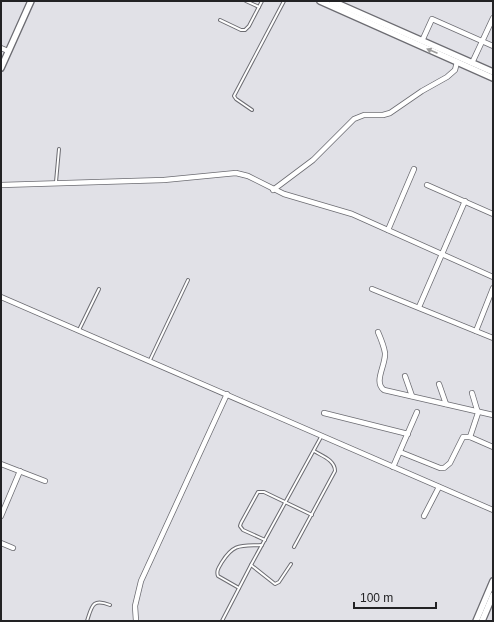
<svg xmlns="http://www.w3.org/2000/svg" width="494" height="622" font-family="Arial,sans-serif">
<rect width="100%" height="100%" fill="#e1e1e7"/>
<g fill="none" stroke-linecap="round" stroke-linejoin="round">
<g stroke="#6c6c72" stroke-width="4">
<g id="service">
<polyline points="246,1 259,7"/>
<polyline points="220,20 241,30 245,30 249,26 262,1"/>
<polyline points="252,110 236,99 234,96 284,1"/>
<polyline points="56,182 59,149"/>
<polyline points="79,330 99,289"/>
<polyline points="150,360 188,280"/>
<polyline points="265,540 243,530 240,526 241,523 258,492 264,492 312,515"/>
<path d="M 294,547 L 335,471 C 335,460 322,456 314,451"/>
<polyline points="251,565 275,584 279,582 291,564"/>
<path d="M 239,588 L 218,576 C 216,571 219,567 222,562 C 234,543 241,546 262,545"/>
<path d="M 87,621 C 92,606 92,598 110,605"/>
<polyline points="222,621 251,565 321,437"/>
</g>
</g>
<g stroke="#6c6c72" stroke-width="6">
<g id="minor">
<polyline points="422,41 432,19 493,46"/>
<polyline points="1,48 8,51"/>
<polyline points="472,63 493,18"/>
<polyline points="1,185 164,180 236,173 248,176 284,194 352,214 493,277"/>
<polyline points="427,185 493,214"/>
<polyline points="273,190 313,160 354,119 364,115 383,115 390,113 422,91 447,77 455,70 457,62"/>
<polyline points="388,230 414,169"/>
<polyline points="372,289 493,338"/>
<polyline points="1,297 493,510"/>
<polyline points="419,307 465,201"/>
<polyline points="476,331 493,288"/>
<path d="M 378,332 C 381,339 384,346 385,353 C 386,365 373,382 384,390 L 493,415"/>
<polyline points="405,376 412,396"/>
<polyline points="439,384 446,404"/>
<polyline points="324,413 408,434"/>
<polyline points="470,437 478,413 472,393"/>
<polyline points="400,452 440,468 444,468 450,463 463,437 470,437 493,447"/>
<polyline points="1,464 45,481"/>
<polyline points="393,467 417,412"/>
<polyline points="1,516 20,471"/>
<polyline points="424,516 439,487"/>
<polyline points="1,543 13,548"/>
<polyline points="136,621 135,606 141,581 227,394"/>
</g>
</g>
<g stroke="#6c6c72" stroke-width="8">
<g id="tertiary">
<polyline points="320,1 493,78"/>
<polyline points="332,1 493,72"/>
<polyline points="1,68 31,1"/>
<polyline points="476,621 493,581"/>
<polyline points="482,621 493,595"/>
</g>
</g>
<use href="#service" stroke="#fff" stroke-width="2"/>
<use href="#minor" stroke="#fff" stroke-width="4.5"/>
<use href="#tertiary" stroke="#fff" stroke-width="5.5"/>
</g>
<defs><path id="oneway-solid" d="M-6-.8H1V-3.2L6.5 0L1 3.2V.8H-6Z"/></defs>
<use fill="#9c9c9c" href="#oneway-solid" transform="translate(432 51) rotate(-157)"/>
<rect width="494" height="622" fill="none" stroke="#222224" stroke-width="4"/>
<path d="M354 602v6h82v-6" fill="none" stroke="#222224" stroke-width="2"/>
<text x="360" y="602" font-size="12" fill="#222224" stroke="#e1e1e7" stroke-width="3" paint-order="stroke">100 m</text>
</svg>
